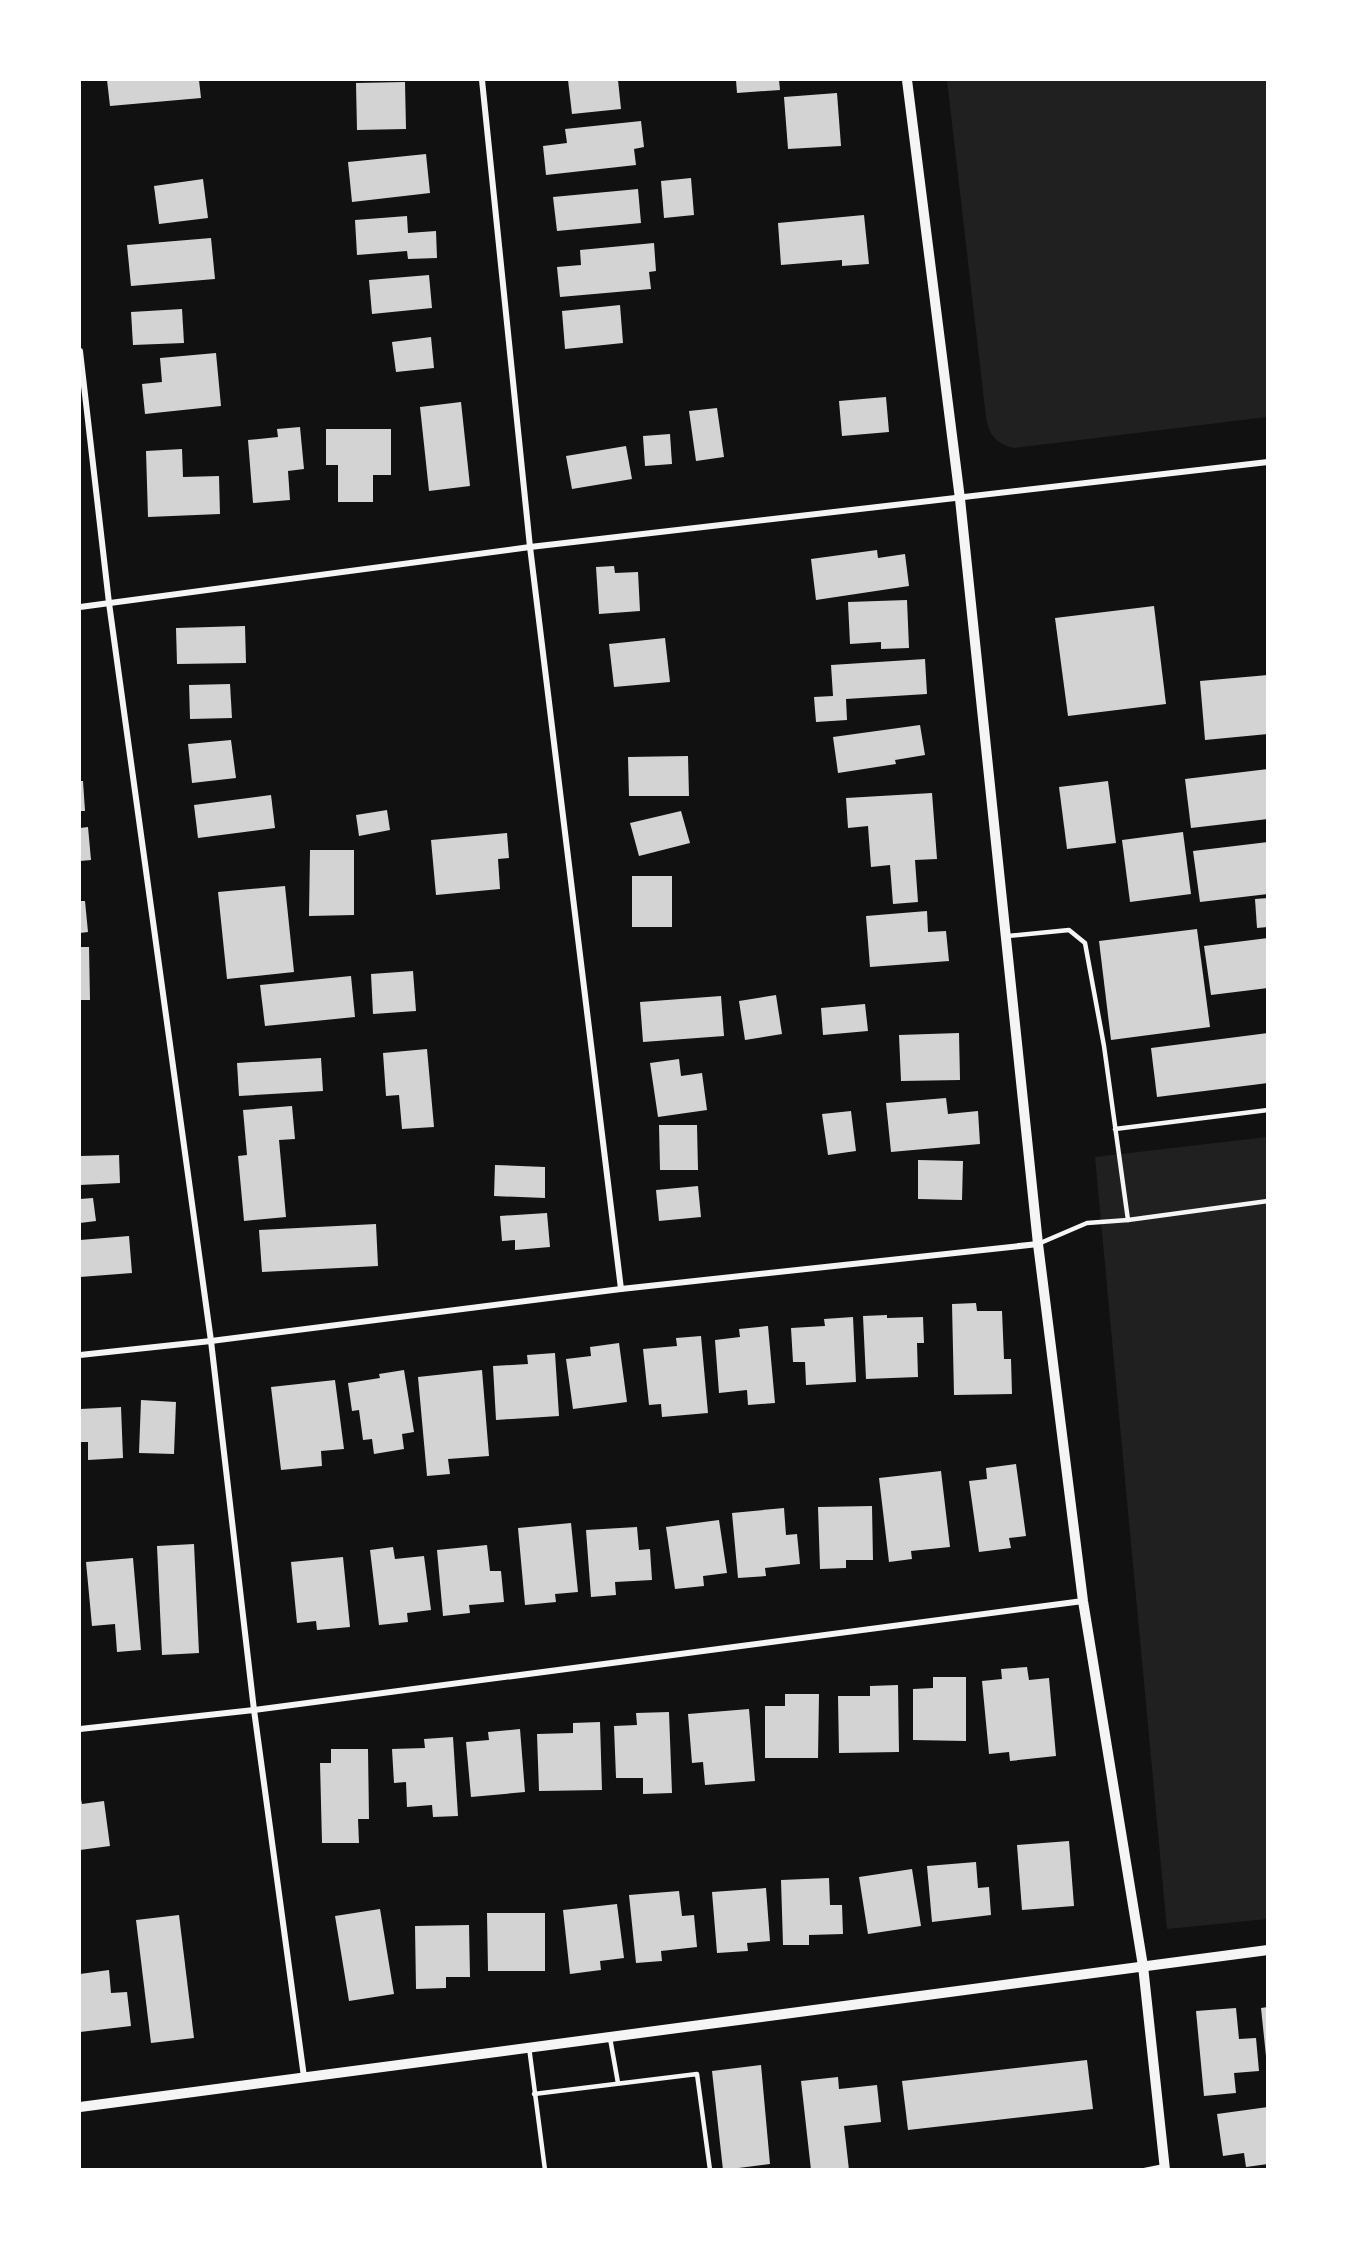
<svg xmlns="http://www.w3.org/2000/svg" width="1347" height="2249" font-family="Ubuntu,sans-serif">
<rect width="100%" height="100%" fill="#111"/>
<g fill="#202020">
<path d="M 947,80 L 1267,80 L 1267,417 L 1014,448 C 996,444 989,435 986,417 Z"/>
<polygon points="1267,1137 1267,1919 1167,1929 1095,1157"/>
</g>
<g fill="#d3d3d3">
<polygon points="107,80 199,80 201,98 110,106"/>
<polygon points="568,80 618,80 621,109 572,114"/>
<polygon points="736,80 779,80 780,90 737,93"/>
<polygon points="405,82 406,129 357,130 356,83"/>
<polygon points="837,93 841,146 788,149 784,97"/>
<polygon points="641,121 644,147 634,149 636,165 546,175 543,146 567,143 565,129"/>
<polygon points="426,154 430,193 352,202 348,162"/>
<polygon points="691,178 694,215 664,218 661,181"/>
<polygon points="203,179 208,218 159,224 154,186"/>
<polygon points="638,189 641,223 557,231 553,197"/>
<polygon points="864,215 869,264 842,266 842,260 781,265 778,223"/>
<polygon points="407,216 408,233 436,231 437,258 408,259 407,251 357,255 355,220"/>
<polygon points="211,238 215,279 131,286 127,245"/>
<polygon points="654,243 656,271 649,272 651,289 560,297 557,267 581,265 580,250"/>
<polygon points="429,275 432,308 372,314 369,280"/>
<polygon points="620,305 623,343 565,349 562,311"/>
<polygon points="182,309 184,343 133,345 131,312"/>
<polygon points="431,337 434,368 396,372 392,342"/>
<polygon points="216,353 221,406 145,414 142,384 162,382 160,358"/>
<polygon points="886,397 889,432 842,436 839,401"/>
<polygon points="461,402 470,486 429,491 420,407"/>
<polygon points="717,408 724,457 696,461 689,411"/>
<polygon points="300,427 304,469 288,471 290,500 253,503 248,440 278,437 277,429"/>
<polygon points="326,429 391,429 391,475 373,475 373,502 338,502 338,465 326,465"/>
<polygon points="670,434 672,464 645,466 643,436"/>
<polygon points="626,446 632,479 572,489 566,456"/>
<polygon points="182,449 183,477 219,476 220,514 148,517 146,451"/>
<polygon points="877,550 878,558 905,554 909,586 816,600 811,559"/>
<polygon points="614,566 615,573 638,572 640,611 599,614 596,567"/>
<polygon points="907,600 909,648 881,649 881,642 850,644 848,602"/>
<polygon points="1154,606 1166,704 1068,716 1055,618"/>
<polygon points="245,626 246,663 177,664 176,628"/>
<polygon points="665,638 670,682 614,687 609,644"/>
<polygon points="925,659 927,694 846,699 847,720 816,722 814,697 833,696 831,665"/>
<polygon points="1268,675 1268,734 1205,740 1200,681"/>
<polygon points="230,684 232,718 190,719 189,685"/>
<polygon points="920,725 925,755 895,760 896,764 838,773 833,737"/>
<polygon points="231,740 236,778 192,783 188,744"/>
<polygon points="688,756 689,796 629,796 628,757"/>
<polygon points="1268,769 1268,819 1191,828 1185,779"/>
<polygon points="80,781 83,781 85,811 80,811"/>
<polygon points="1108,781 1116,843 1067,849 1059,787"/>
<polygon points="932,793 937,859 915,860 918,902 893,904 890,865 871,867 868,826 848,828 846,798"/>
<polygon points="271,795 275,828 198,838 194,805"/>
<polygon points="387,810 390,830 359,836 356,815"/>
<polygon points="681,811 690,843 639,856 630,823"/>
<polygon points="88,827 91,860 80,861 80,828"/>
<polygon points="1183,832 1191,894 1130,902 1122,840"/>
<polygon points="507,833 509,858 498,859 500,889 436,895 431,840"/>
<polygon points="1268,842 1268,894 1200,902 1193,851"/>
<polygon points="310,850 354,850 354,915 309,916"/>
<rect x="632" y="876" width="40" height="51"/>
<polygon points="285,886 294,972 227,979 218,892"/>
<polygon points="1268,898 1268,927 1257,928 1255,899"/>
<polygon points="80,901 85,901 88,932 80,933"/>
<polygon points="927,911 928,932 946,931 949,961 870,967 866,916"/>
<polygon points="1197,929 1210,1027 1111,1040 1099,941"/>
<polygon points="1268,938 1268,988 1211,995 1204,946"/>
<polygon points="80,947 89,947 90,1000 80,1000"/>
<polygon points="413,971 416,1011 373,1014 371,974"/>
<polygon points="351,976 355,1017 265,1026 260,985"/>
<polygon points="776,995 782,1034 745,1040 739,1001"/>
<polygon points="721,996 724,1036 643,1042 640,1002"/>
<polygon points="865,1004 868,1031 823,1035 821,1008"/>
<polygon points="959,1033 960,1080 901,1081 899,1035"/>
<polygon points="1268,1033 1268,1083 1157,1097 1151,1048"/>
<polygon points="427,1049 434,1127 402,1129 399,1095 386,1096 383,1053"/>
<polygon points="321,1058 323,1091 239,1096 237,1063"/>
<polygon points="679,1059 681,1076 702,1073 707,1110 658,1117 650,1063"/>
<polygon points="946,1098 948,1114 978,1111 980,1144 891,1152 886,1103"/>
<polygon points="292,1106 295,1139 279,1140 286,1217 244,1221 238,1156 247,1155 243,1110"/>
<polygon points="851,1111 856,1151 828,1155 822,1114"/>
<polygon points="659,1125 697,1125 698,1170 660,1170"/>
<polygon points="119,1155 120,1183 80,1185 80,1156"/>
<polygon points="918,1160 963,1161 962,1200 918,1199"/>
<polygon points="495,1165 545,1167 545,1198 494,1196"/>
<polygon points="698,1186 701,1217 659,1221 656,1190"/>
<polygon points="93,1198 96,1221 80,1223 80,1199"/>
<polygon points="547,1213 550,1247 515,1250 515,1240 502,1241 500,1216"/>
<polygon points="376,1224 378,1266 262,1272 259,1230"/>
<polygon points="129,1236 132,1273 80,1277 80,1240"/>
<polygon points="976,1303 977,1311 1002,1311 1004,1359 1011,1359 1012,1394 954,1395 952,1304"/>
<polygon points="887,1315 887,1318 923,1317 924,1343 917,1343 918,1377 866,1379 863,1316"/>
<polygon points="853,1317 856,1382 806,1385 805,1362 793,1362 791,1328 825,1326 824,1319"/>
<polygon points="768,1326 775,1403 748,1405 747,1390 719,1393 715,1340 740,1337 739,1329"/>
<polygon points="701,1336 708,1413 662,1417 661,1404 649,1405 643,1349 677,1346 676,1338"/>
<polygon points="619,1343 627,1402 573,1409 566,1359 591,1356 590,1347"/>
<polygon points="555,1353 559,1416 496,1420 493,1366 528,1364 527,1355"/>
<polygon points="404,1370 414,1432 402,1434 404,1449 374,1454 372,1439 363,1440 359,1410 352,1411 348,1383 380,1378 379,1374"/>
<polygon points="482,1370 489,1456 448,1459 450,1474 427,1476 418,1377"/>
<polygon points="335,1380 344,1449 321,1451 322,1466 281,1470 271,1387"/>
<polygon points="141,1400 176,1402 174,1454 139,1453"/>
<polygon points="121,1407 123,1458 88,1460 88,1442 80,1442 80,1409"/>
<polygon points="1016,1464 1026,1536 1009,1538 1011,1548 979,1552 969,1481 987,1479 986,1468"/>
<polygon points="941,1471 950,1547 911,1551 912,1559 889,1562 879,1478"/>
<polygon points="872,1506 873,1560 846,1560 846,1568 820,1569 818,1507"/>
<polygon points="784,1508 786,1535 797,1534 800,1564 765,1568 766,1576 738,1578 732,1513"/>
<polygon points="719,1520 727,1573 703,1576 704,1586 675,1589 666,1527"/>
<polygon points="571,1523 578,1592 555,1594 556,1602 525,1605 518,1528"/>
<polygon points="637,1527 639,1550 650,1549 652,1580 615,1582 616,1595 591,1597 586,1530"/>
<polygon points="194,1544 199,1653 162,1655 157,1546"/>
<polygon points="487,1545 490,1571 501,1571 504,1602 469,1605 470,1613 443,1616 437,1550"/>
<polygon points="393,1547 395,1559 424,1556 431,1610 407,1613 408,1622 379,1625 370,1550"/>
<polygon points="343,1557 350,1627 317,1630 316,1621 297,1623 291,1562"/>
<polygon points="133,1558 141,1650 117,1652 115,1624 92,1626 86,1562"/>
<polygon points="1027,1667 1029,1680 1049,1678 1056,1756 1010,1761 1009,1752 989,1754 982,1681 1002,1679 1001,1669"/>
<polygon points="933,1677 966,1677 966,1741 913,1740 913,1689 933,1688"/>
<polygon points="898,1685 899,1752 839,1753 838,1696 870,1696 870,1686"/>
<polygon points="785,1694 819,1694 818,1758 765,1758 765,1706 785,1706"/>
<polygon points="749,1709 755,1781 705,1785 703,1762 692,1763 688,1714"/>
<polygon points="669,1712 672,1793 643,1794 643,1778 616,1778 614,1726 637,1725 636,1713"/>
<polygon points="600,1722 602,1790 539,1791 537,1734 573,1733 573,1723"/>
<polygon points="520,1729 525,1792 471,1797 466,1742 489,1740 488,1732"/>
<polygon points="453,1737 458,1816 433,1817 432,1805 407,1807 406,1782 394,1783 392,1749 425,1748 424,1739"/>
<polygon points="331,1749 368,1749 369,1819 358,1819 359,1843 322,1843 320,1763 331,1763"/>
<polygon points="80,1794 82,1804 104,1801 110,1846 80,1850"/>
<polygon points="1069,1841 1074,1906 1022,1910 1017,1845"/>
<polygon points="976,1862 978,1888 989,1887 991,1915 932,1922 927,1866"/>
<polygon points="912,1869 921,1926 868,1934 859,1877"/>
<polygon points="829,1878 830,1905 842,1905 843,1934 809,1935 809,1945 783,1945 781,1880"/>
<polygon points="766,1888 770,1941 747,1943 748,1951 717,1953 712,1892"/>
<polygon points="679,1891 682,1916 694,1915 697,1947 661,1951 662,1961 636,1963 629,1895"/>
<polygon points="617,1904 624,1958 600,1961 601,1970 570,1974 563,1910"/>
<polygon points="380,1909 394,1994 349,2001 335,1916"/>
<polygon points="487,1913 545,1913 545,1971 488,1971"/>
<polygon points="179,1915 194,2038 151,2043 136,1920"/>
<polygon points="469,1925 470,1977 446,1977 446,1988 416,1989 415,1926"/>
<polygon points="109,1970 111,1993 127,1992 131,2026 80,2032 80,1974"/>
<polygon points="1268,2007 1268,2056 1266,2056 1261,2008"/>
<polygon points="1236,2008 1239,2039 1256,2038 1259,2071 1234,2073 1236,2093 1204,2096 1196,2011"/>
<polygon points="1087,2060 1093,2109 908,2130 902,2081"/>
<polygon points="761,2065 770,2164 723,2170 712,2071"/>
<polygon points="838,2077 839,2089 877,2085 881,2122 844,2126 849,2170 811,2170 801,2081"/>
<polygon points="1268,2107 1268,2164 1246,2167 1244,2153 1223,2156 1217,2114"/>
</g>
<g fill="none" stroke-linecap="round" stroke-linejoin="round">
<g stroke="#f5f5f5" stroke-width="4.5">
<polyline points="1008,936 1069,930 1085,943 1104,1046 1128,1220"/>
<polyline points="1115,1129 1268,1110"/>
<polyline points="1038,1244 1087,1223 1128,1220 1268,1201"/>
<polyline points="610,2038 618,2083"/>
<polyline points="529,2047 545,2170"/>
<polyline points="534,2094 697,2074 710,2170"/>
<polyline points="1145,2170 1165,2166"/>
</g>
<g stroke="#f5f5f5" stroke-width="6">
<polyline points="482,80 530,547 621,1289"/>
<polyline points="80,351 109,603 211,1341 254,1710 304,2077"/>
<polyline points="80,607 530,547 1268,462"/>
<polyline points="80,1355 211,1341 621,1289 1038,1244"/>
<polyline points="80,1729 254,1710 1083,1601"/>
</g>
<g stroke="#f5f5f5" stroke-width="10">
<polyline points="907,80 960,499 1038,1244 1083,1601 1143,1966 1165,2170"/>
<polyline points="80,2107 1268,1950"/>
</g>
</g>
<rect width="1347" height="2249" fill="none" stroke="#ffffff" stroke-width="162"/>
</svg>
